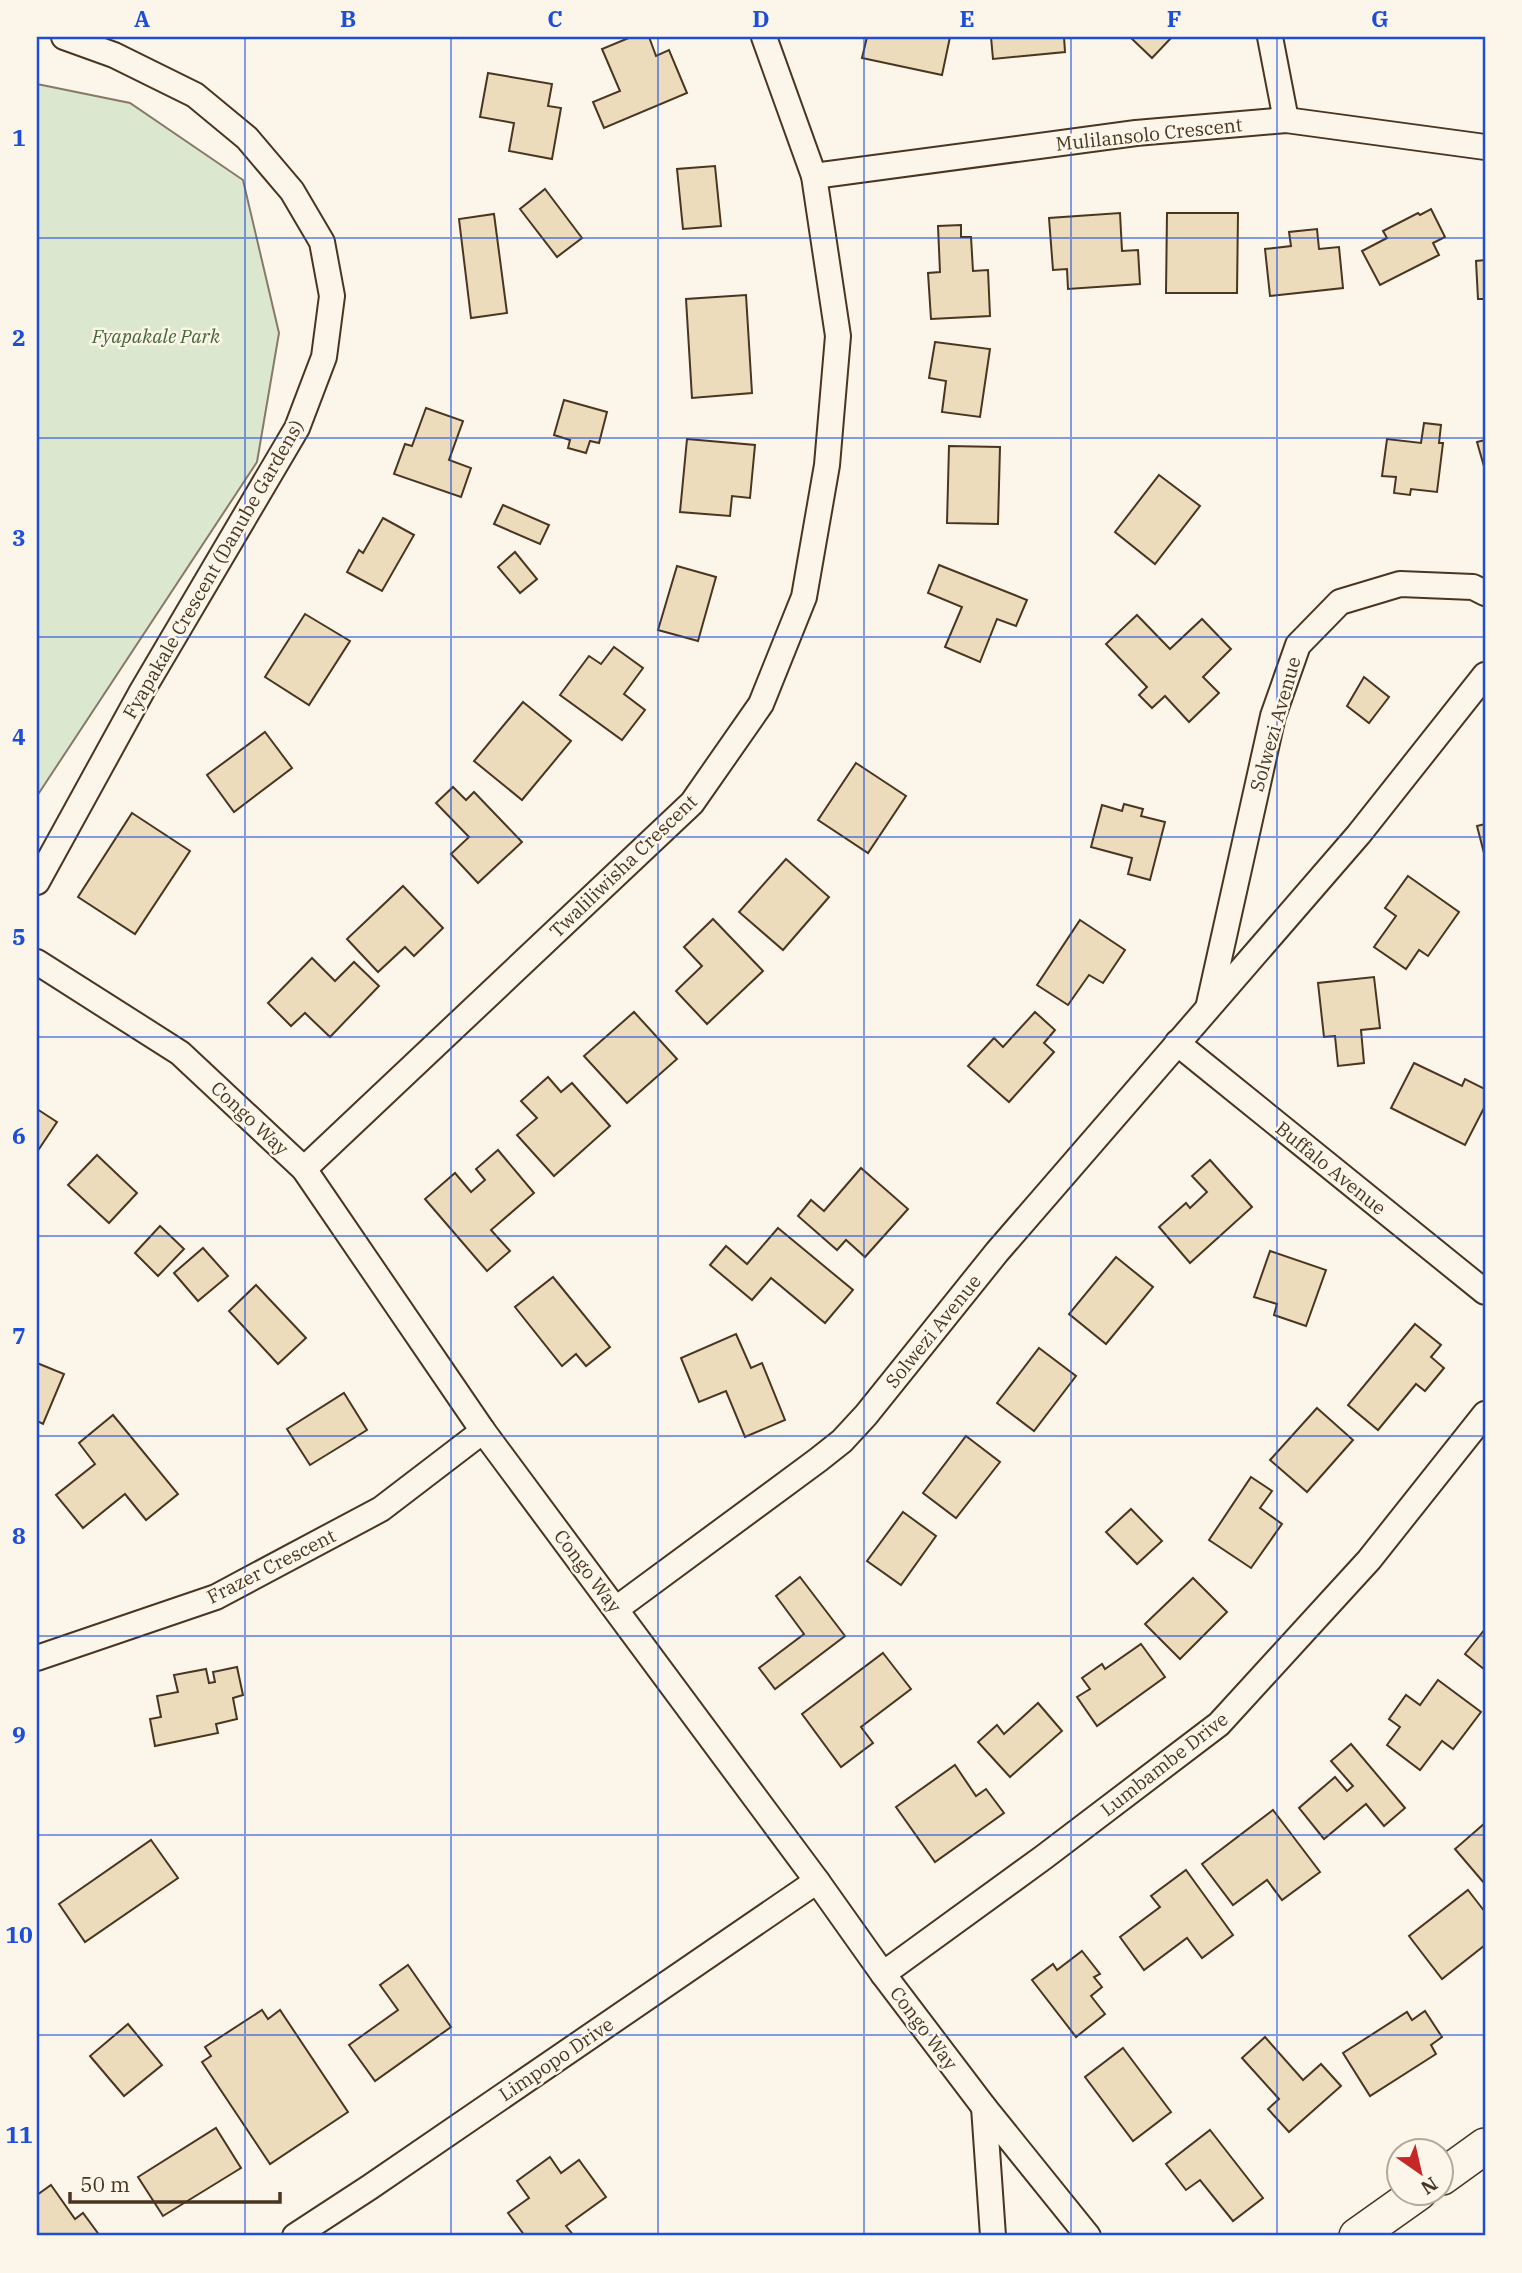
<svg xmlns="http://www.w3.org/2000/svg" width="1522" height="2273" font-family="'IBM Plex Serif',serif">
<rect width="100%" height="100%" fill="#fbf6e9"/>
<polygon fill="#dce7d0" stroke="#887966" stroke-width="2" points="37,84 130,103 243,180 279,333 257,462 37,796"/>
<g fill="#ecdcbc" stroke="#4a3520" stroke-width="2">
<polygon points="631,37 649,37 656,56 669,50 687,93 604,128 593,102 620,91 602,49"/>
<polygon points="867,37 950,37 942,75 862,58"/>
<polygon points="991,37 1064,37 1065,52 993,59"/>
<polygon points="1130,37 1172,37 1152,58"/>
<polygon points="488,73 552,84 548,106 561,108 552,159 509,151 514,123 480,117"/>
<polygon points="715,166 721,226 683,229 677,169"/>
<polygon points="545,189 582,238 557,257 520,209"/>
<polygon points="1431,209 1445,237 1433,243 1439,255 1380,285 1362,251 1387,238 1383,231 1418,213 1420,215"/>
<polygon points="1120,213 1122,251 1138,250 1140,284 1068,289 1067,269 1053,270 1049,218"/>
<polygon points="1167,213 1238,213 1237,293 1166,293"/>
<polygon points="494,214 507,313 471,318 459,219"/>
<polygon points="961,225 961,237 971,237 973,271 988,270 990,316 931,319 928,273 940,272 938,226"/>
<polygon points="1317,229 1319,249 1339,247 1343,288 1270,296 1265,249 1291,246 1289,232"/>
<polygon points="1485,260 1485,299 1478,299 1476,261"/>
<polygon points="746,295 752,393 692,398 686,299"/>
<polygon points="935,342 990,349 980,417 942,412 946,381 929,378"/>
<polygon points="564,400 607,412 599,443 590,441 586,453 568,448 570,440 554,435"/>
<polygon points="426,408 463,421 449,460 471,468 461,497 394,474 405,444 412,446"/>
<polygon points="1424,423 1441,425 1439,443 1443,443 1437,492 1411,489 1410,495 1394,493 1396,477 1382,476 1387,439 1421,443"/>
<polygon points="687,439 755,445 750,498 732,496 730,516 680,512"/>
<polygon points="1485,440 1485,470 1477,442"/>
<polygon points="949,446 1000,447 998,524 947,523"/>
<polygon points="1159,475 1200,506 1155,564 1115,532"/>
<polygon points="503,505 549,525 540,544 494,524"/>
<polygon points="383,518 414,535 382,591 347,572 359,550 363,553"/>
<polygon points="515,552 537,579 520,593 498,567"/>
<polygon points="939,565 1027,600 1016,626 997,619 980,662 945,647 962,607 928,593"/>
<polygon points="677,566 716,577 698,641 658,630"/>
<polygon points="305,614 350,641 309,705 265,677"/>
<polygon points="1137,615 1170,649 1202,619 1231,649 1203,677 1219,693 1189,722 1165,696 1152,708 1139,695 1147,687 1106,644"/>
<polygon points="614,647 643,668 624,694 645,710 622,740 560,695 589,656 601,664"/>
<polygon points="1364,677 1389,697 1369,723 1347,706"/>
<polygon points="523,702 571,741 522,800 474,761"/>
<polygon points="265,732 292,768 234,812 207,775"/>
<polygon points="856,763 906,796 868,853 818,820"/>
<polygon points="453,787 466,800 474,792 522,842 478,883 451,854 469,837 436,803"/>
<polygon points="1124,804 1143,809 1141,816 1165,822 1150,880 1128,874 1132,858 1091,847 1102,805 1122,811"/>
<polygon points="132,813 190,851 135,934 78,897"/>
<polygon points="1485,824 1485,857 1477,826"/>
<polygon points="786,859 829,897 783,950 739,912"/>
<polygon points="1408,876 1459,912 1428,956 1419,950 1406,969 1374,947 1396,916 1385,908"/>
<polygon points="403,886 443,928 414,956 405,947 378,972 347,939"/>
<polygon points="713,919 763,971 707,1024 676,991 702,966 684,947"/>
<polygon points="1080,920 1125,950 1103,983 1089,975 1068,1005 1037,985"/>
<polygon points="312,958 335,981 354,962 379,986 330,1037 305,1013 291,1026 268,1003"/>
<polygon points="1374,977 1380,1028 1361,1030 1364,1063 1338,1066 1335,1036 1324,1037 1318,983"/>
<polygon points="634,1012 677,1059 627,1103 584,1056"/>
<polygon points="1035,1012 1055,1030 1044,1043 1054,1052 1009,1102 968,1066 994,1038 1003,1047"/>
<polygon points="1414,1063 1462,1086 1465,1079 1485,1089 1485,1106 1465,1145 1391,1108"/>
<polygon points="548,1077 561,1092 572,1083 610,1126 554,1176 517,1135 537,1118 521,1101"/>
<polygon points="37,1109 57,1122 37,1152"/>
<polygon points="498,1150 534,1193 491,1230 510,1251 487,1271 425,1199 455,1173 471,1192 485,1180 476,1169"/>
<polygon points="97,1155 137,1193 109,1223 68,1185"/>
<polygon points="1210,1160 1252,1207 1190,1263 1159,1227 1186,1203 1190,1208 1207,1192 1192,1176"/>
<polygon points="861,1168 908,1209 865,1257 846,1240 837,1250 798,1216 811,1200 824,1211"/>
<polygon points="160,1226 184,1249 158,1276 135,1253"/>
<polygon points="778,1228 853,1290 825,1323 771,1278 752,1300 710,1265 726,1246 747,1264"/>
<polygon points="203,1248 228,1276 198,1301 174,1273"/>
<polygon points="1270,1251 1326,1270 1306,1326 1274,1315 1277,1304 1254,1297"/>
<polygon points="1116,1257 1153,1287 1106,1344 1069,1314"/>
<polygon points="553,1277 610,1347 586,1366 576,1354 562,1366 515,1307"/>
<polygon points="256,1285 306,1338 278,1364 229,1311"/>
<polygon points="1415,1324 1441,1345 1431,1357 1444,1368 1425,1391 1416,1384 1378,1430 1348,1405"/>
<polygon points="736,1334 751,1368 762,1363 785,1420 745,1437 726,1391 699,1402 681,1358"/>
<polygon points="1039,1348 1076,1376 1034,1431 997,1403"/>
<polygon points="37,1363 64,1374 43,1424 37,1421"/>
<polygon points="344,1393 367,1430 310,1465 287,1429"/>
<polygon points="1317,1408 1353,1440 1307,1492 1270,1460"/>
<polygon points="113,1415 178,1494 146,1520 125,1494 83,1528 56,1495 95,1464 79,1443"/>
<polygon points="966,1436 1000,1462 956,1518 923,1493"/>
<polygon points="1251,1477 1272,1491 1260,1508 1282,1524 1251,1568 1209,1540"/>
<polygon points="1131,1509 1162,1541 1137,1564 1106,1532"/>
<polygon points="903,1512 936,1536 901,1585 867,1561"/>
<polygon points="800,1577 845,1636 775,1689 759,1668 804,1634 776,1596"/>
<polygon points="1193,1578 1227,1612 1180,1659 1145,1624"/>
<polygon points="1485,1629 1485,1670 1465,1654"/>
<polygon points="1141,1644 1165,1677 1097,1726 1077,1697 1090,1689 1082,1678 1102,1664 1105,1669"/>
<polygon points="883,1653 911,1689 861,1727 873,1743 841,1767 802,1714"/>
<polygon points="237,1667 243,1695 233,1698 237,1719 216,1724 218,1733 155,1746 150,1719 161,1717 157,1696 178,1692 174,1675 206,1669 209,1683 215,1682 213,1672"/>
<polygon points="1438,1680 1481,1712 1453,1749 1442,1741 1420,1770 1387,1745 1400,1727 1389,1719 1406,1695 1420,1705"/>
<polygon points="1038,1703 1062,1731 1010,1777 978,1742 997,1725 1004,1734"/>
<polygon points="1351,1744 1405,1808 1384,1826 1366,1804 1324,1839 1299,1808 1335,1777 1347,1791 1353,1786 1331,1761"/>
<polygon points="955,1765 976,1796 986,1789 1004,1813 935,1862 896,1807"/>
<polygon points="1273,1810 1320,1872 1282,1900 1267,1880 1233,1905 1202,1864"/>
<polygon points="1485,1823 1485,1882 1484,1883 1455,1849"/>
<polygon points="151,1840 178,1878 85,1942 59,1904"/>
<polygon points="1186,1870 1233,1935 1202,1958 1187,1938 1144,1970 1120,1937 1160,1907 1151,1896"/>
<polygon points="1468,1890 1485,1912 1485,1945 1442,1979 1409,1936"/>
<polygon points="1082,1951 1100,1974 1094,1977 1102,1987 1091,1996 1105,2014 1076,2037 1032,1980 1053,1964 1057,1970"/>
<polygon points="408,1965 451,2027 375,2081 349,2045 398,2010 380,1985"/>
<polygon points="262,2010 268,2019 280,2010 348,2112 270,2164 202,2062 211,2056 205,2047"/>
<polygon points="1425,2011 1442,2037 1431,2045 1436,2054 1370,2096 1343,2053 1407,2012 1412,2020"/>
<polygon points="128,2024 162,2065 124,2096 90,2056"/>
<polygon points="1265,2037 1303,2080 1321,2064 1341,2086 1289,2132 1268,2109 1279,2099 1242,2058"/>
<polygon points="1123,2048 1171,2112 1133,2141 1085,2077"/>
<polygon points="216,2128 241,2168 163,2216 138,2177"/>
<polygon points="1210,2130 1263,2198 1233,2221 1200,2180 1186,2190 1166,2164"/>
<polygon points="550,2157 561,2173 579,2160 606,2197 566,2226 574,2236 525,2236 508,2213 529,2198 517,2181"/>
<polygon points="51,2185 75,2219 83,2213 100,2236 37,2236 37,2195"/>
</g>
<g fill="none" stroke-linecap="round" stroke-linejoin="round">
<g stroke="#4a3520" stroke-width="28">
<g id="minor">
<polyline points="1270,37 1286,120"/>
<polyline points="814,176 1136,133 1286,120 1485,147"/>
<polyline points="37,882 142,691 297,428 324,357 332,296 322,242 292,191 247,138 195,95 114,55 64,37"/>
<polyline points="37,962 180,1053 304,1169 483,1431 817,1881 883,1974 984,2107 1088,2236"/>
<polyline points="1209,1004 1273,716 1298,645 1340,602 1400,584 1473,587 1485,593"/>
<polyline points="1177,1043 1485,1292"/>
<polyline points="304,1169 692,803 761,704 804,597 827,465 838,336 814,176 764,37"/>
<polyline points="616,1609 818,1460 842,1441 866,1415 997,1252 1359,834 1485,675"/>
<polyline points="37,1658 216,1597 381,1509 483,1431"/>
<polyline points="883,1974 1044,1857 1219,1724 1369,1560 1485,1414"/>
<polyline points="984,2107 993,2236"/>
<polyline points="295,2236 370,2187 817,1881"/>
</g>
</g>
<g stroke="#4a3520" stroke-width="38">
<g id="secondary">
<polyline points="1442,2177 1485,2146"/>
<polyline points="1357,2236 1419,2192"/>
</g>
</g>
<use href="#minor" stroke="#fbf6e9" stroke-width="24"/>
<use href="#secondary" stroke="#fbf6e9" stroke-width="35"/>
</g>
<path fill="none" stroke="#1d4ed8" stroke-width="2" stroke-opacity="0.55" d="M 245,37 L 245,2236M 451,37 L 451,2236M 658,37 L 658,2236M 864,37 L 864,2236M 1071,37 L 1071,2236M 1277,37 L 1277,2236M 37,238 L 1485,238M 37,438 L 1485,438M 37,637 L 1485,637M 37,837 L 1485,837M 37,1037 L 1485,1037M 37,1236 L 1485,1236M 37,1436 L 1485,1436M 37,1636 L 1485,1636M 37,1835 L 1485,1835M 37,2035 L 1485,2035"/>
<g text-anchor="middle" dominant-baseline="central" stroke-width="5" stroke-linejoin="round" paint-order="stroke">
<g font-size="19" fill="#4a3520" stroke="#fbf6e9">
<text transform="translate(1149 134) rotate(-6)">Mulilansolo Crescent</text>
<text transform="translate(213 569) rotate(-60)">Fyapakale Crescent (Danube Gardens)</text>
<text transform="translate(1275 724) rotate(-74)">Solwezi Avenue</text>
<text transform="translate(623 866) rotate(-44)">Twaliliwisha Crescent</text>
<text transform="translate(250 1118) rotate(43)">Congo Way</text>
<text transform="translate(1331 1168) rotate(39)">Buffalo Avenue</text>
<text transform="translate(933 1331) rotate(-51)">Solwezi Avenue</text>
<text transform="translate(271 1566) rotate(-27)">Frazer Crescent</text>
<text transform="translate(588 1571) rotate(53)">Congo Way</text>
<text transform="translate(1164 1764) rotate(-38)">Lumbambe Drive</text>
<text transform="translate(924 2028) rotate(53)">Congo Way</text>
<text transform="translate(556 2059) rotate(-34)">Limpopo Drive</text>
</g>
<g font-size="19" font-style="italic" fill="#436837" stroke="#fbf6e9">
<text x="156" y="336">Fyapakale Park</text>
</g>
</g>
<rect width="1522" height="2273" fill="none" stroke="#fbf6e9" stroke-width="77"/>
<g transform="translate(1420 2172) rotate(146)"><circle r="33" fill="#fbf6e9" stroke="#b4a999" stroke-width="2"/>
<path d="M0-5L12 26L0 18L-12 26Z" fill="#c62828"/>
<text y="-10" font-size="19" font-weight="bold" text-anchor="middle" fill="#4a3520">N</text>
</g>
<path d="M70 2192v10h210v-10" fill="none" stroke="#4a3520" stroke-width="3.5"/>
<text x="80" y="2192" font-size="21" fill="#4a3520" stroke="#fbf6e9" stroke-width="5" paint-order="stroke">50 m</text>
<rect x="38" y="38" width="1446" height="2196" fill="none" stroke="#1d4ed8" stroke-width="2.5"/>
<g font-size="23" text-anchor="middle" font-weight="bold" fill="#1d4ed8">
<text x="142" y="27">A</text>
<text x="348" y="27">B</text>
<text x="555" y="27">C</text>
<text x="761" y="27">D</text>
<text x="967" y="27">E</text>
<text x="1174" y="27">F</text>
<text x="1380" y="27">G</text>
<text x="19" y="146">1</text>
<text x="19" y="346">2</text>
<text x="19" y="546">3</text>
<text x="19" y="745">4</text>
<text x="19" y="945">5</text>
<text x="19" y="1144">6</text>
<text x="19" y="1344">7</text>
<text x="19" y="1544">8</text>
<text x="19" y="1743">9</text>
<text x="19" y="1943">10</text>
<text x="19" y="2143">11</text>
</g>
</svg>
